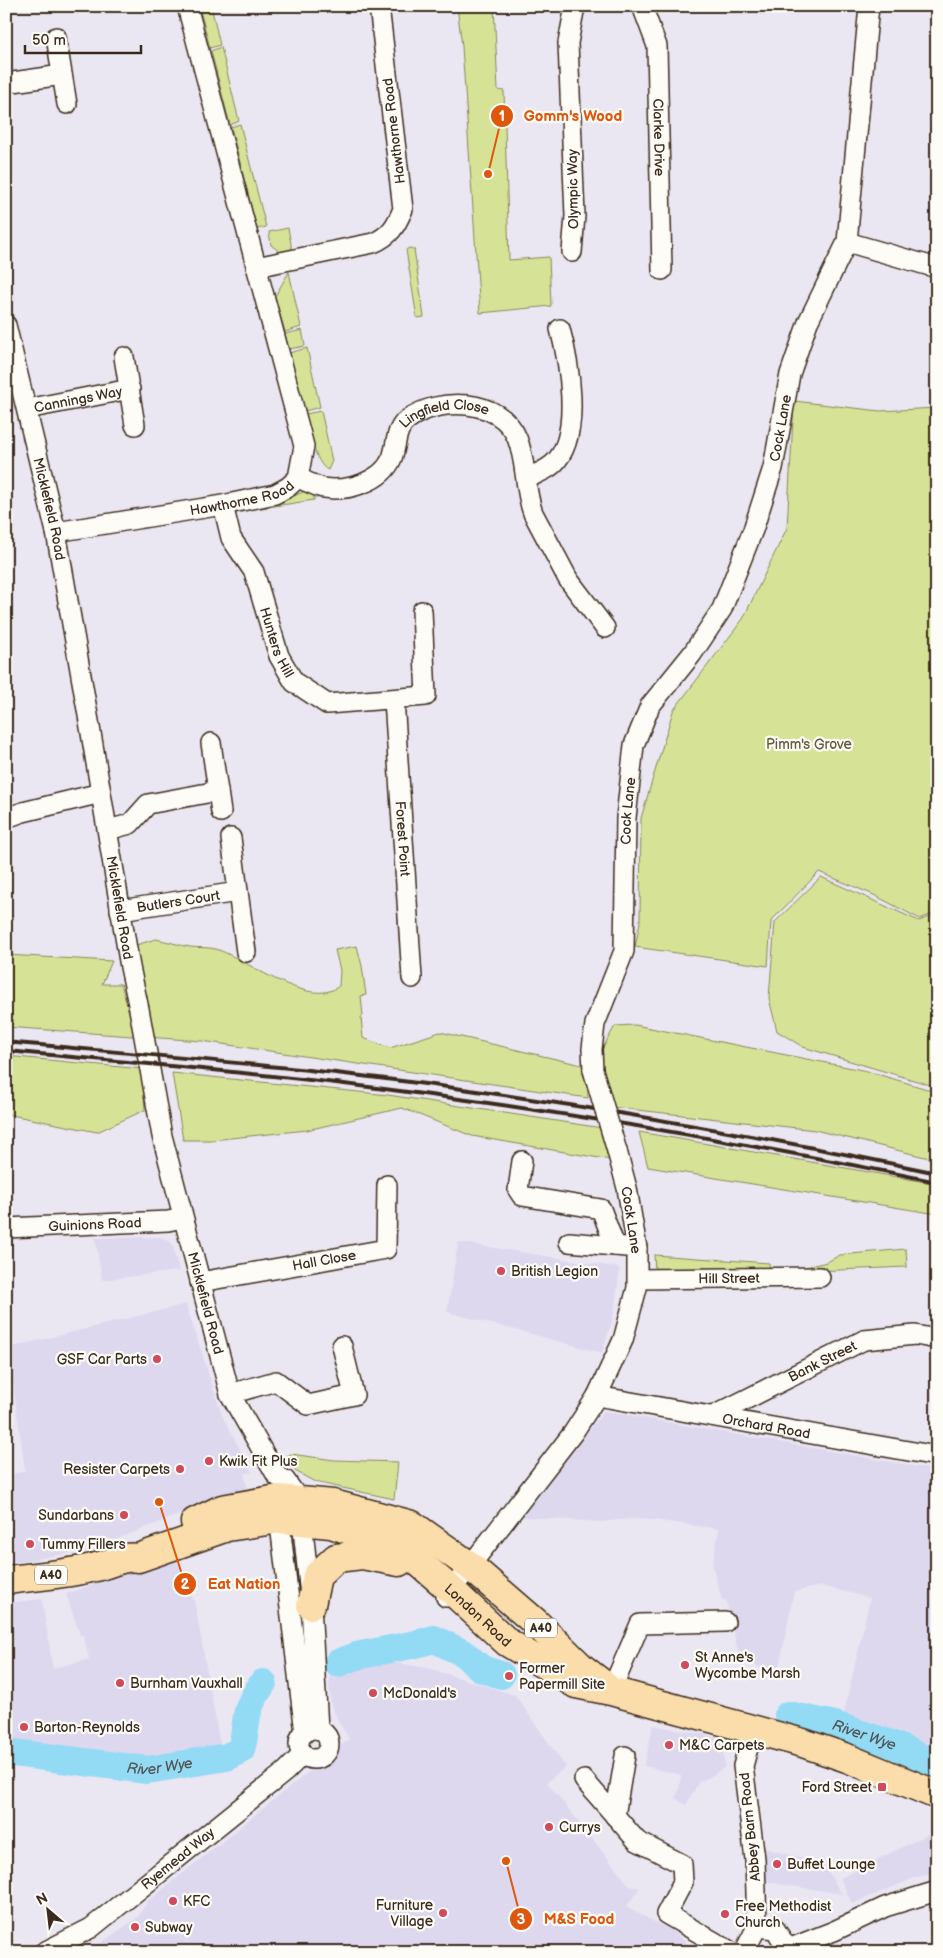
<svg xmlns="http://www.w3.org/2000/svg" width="943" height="1958" font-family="'Balsamiq Sans',sans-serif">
<rect width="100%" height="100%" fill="#ebe7f2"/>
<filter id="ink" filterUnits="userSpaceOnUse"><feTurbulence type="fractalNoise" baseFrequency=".02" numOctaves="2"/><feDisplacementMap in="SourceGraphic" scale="10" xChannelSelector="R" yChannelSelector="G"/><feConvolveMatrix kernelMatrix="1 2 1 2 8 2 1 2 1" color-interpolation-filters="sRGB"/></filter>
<g filter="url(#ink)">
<g fill="#ded8ef">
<polygon points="161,1237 172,1243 179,1271 102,1280 95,1238"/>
<polygon points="458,1242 620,1268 614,1314 602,1353 447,1312"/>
<polygon points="186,1304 222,1415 252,1472 244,1474 248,1490 199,1507 115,1540 71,1553 14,1563 7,1475 25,1471 8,1348"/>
<polygon points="604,1411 937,1470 937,1758 864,1725 860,1739 839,1734 870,1598 821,1586 794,1592 778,1673 757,1666 739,1656 726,1600 722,1600 712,1565 719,1529 653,1520 630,1519 600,1522 522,1517"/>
<polygon points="175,1555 195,1604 221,1750 116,1762 55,1760 6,1755 6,1603 42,1599 53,1668 89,1659 83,1635 80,1635 66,1594"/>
<polygon points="365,1662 397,1663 428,1668 515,1695 566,1767 547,1782 630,1886 640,1888 626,1907 672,1931 698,1952 75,1952 94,1948 137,1918 147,1902 349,1739 339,1723 331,1705 329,1685 330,1671"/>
<polygon points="653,1725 703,1734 715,1738 722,1744 725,1767 712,1776 699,1782 686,1805 675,1798 679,1790 681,1775 644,1766"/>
<polygon points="928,1834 937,1841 937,1872 915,1878 852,1904 840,1878"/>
<polygon points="763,1848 815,1861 825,1867 842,1894 766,1882"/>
</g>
<g fill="#d6e397" stroke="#88865a">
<polygon points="199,6 211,6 220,45 210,48"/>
<polygon points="457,6 494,6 498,90 504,91 509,260 549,257 551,306 480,313 462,46"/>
<polygon points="221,47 239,121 230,125 211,51"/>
<polygon points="240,124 266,227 257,229 231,127"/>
<polygon points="288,228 292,250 280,252 271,245 269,232"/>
<polygon points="409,248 414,249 424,317 417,318 406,250"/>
<polygon points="289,272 301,327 285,332 275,296"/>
<polygon points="302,330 305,346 289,349 285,334"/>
<polygon points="307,348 320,407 305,411 289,353"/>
<polygon points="794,401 880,411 937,408 937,912 920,919 874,895 819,872 771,921 768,966 635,947 640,922 641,818 673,711 743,619 787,528"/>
<path d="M 321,411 L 332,461 L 328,470 C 314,464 310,428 306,414 Z"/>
<polygon points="305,491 314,494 314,500 249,510 279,503"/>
<polygon points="821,877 919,921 937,914 937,1087 803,1047 777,1031 769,998 775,922"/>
<path d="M 156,939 C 167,941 178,945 190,947 C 198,948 208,947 216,949 C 247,959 309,1010 339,986 L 340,970 L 335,950 L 357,946 L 362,966 L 366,995 L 361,996 L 363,1016 L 361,1017 L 363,1038 L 390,1048 L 440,1032 L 586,1066 L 588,1098 L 202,1041 L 6,1027 L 6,955 L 112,961 L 102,984 L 121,984 L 129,1012 L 146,1012 L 136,945 Z"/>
<polygon points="635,1025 867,1071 937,1092 937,1160 815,1130 611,1107 603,1069 601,1051 615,1026"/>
<polygon points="6,1056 142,1069 145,1110 97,1132 6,1114"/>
<polygon points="172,1073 388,1095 602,1128 611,1160 472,1136 402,1108 307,1130 212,1140 183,1140"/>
<polygon points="639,1132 937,1184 937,1214 648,1167"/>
<polygon points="906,1249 907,1267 793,1272 793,1270 827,1262 840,1255"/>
<polygon points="654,1255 769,1263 770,1268 655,1271"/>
<polygon points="291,1454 334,1460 398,1462 394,1499 315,1482 295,1471 283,1458"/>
</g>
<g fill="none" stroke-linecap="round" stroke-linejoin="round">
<g stroke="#93daf5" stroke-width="28">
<polyline points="338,1663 356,1656 416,1644 434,1639 463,1653 482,1669 501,1675"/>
<path id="s1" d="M 788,1715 L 835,1725 L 891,1744 L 937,1764"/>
<path id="s2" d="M 6,1752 L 147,1770 L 227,1757 L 241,1750 C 245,1737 245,1724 248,1711 C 251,1700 257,1692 263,1683"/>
</g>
<g stroke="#3b2a1e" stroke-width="22">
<g id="street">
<path id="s3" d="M 642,6 L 657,46 L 662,270"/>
<polyline points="56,37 67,104"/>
<polyline points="6,83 62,75"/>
<polyline points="847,242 937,268"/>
<polyline points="572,252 575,216 568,43 575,6"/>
<path d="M 256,267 L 373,243 C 390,236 396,226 403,209 L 379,6"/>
<path id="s4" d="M 6,325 L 56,532 L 90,727 L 130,967 L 139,1009 L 162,1136 L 230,1394 L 277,1476 L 285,1480 L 300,1501 L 311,1605 L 318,1729"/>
<polyline points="124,357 135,425"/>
<path id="s5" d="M 27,409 L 130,389"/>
<path id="s6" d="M 298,478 C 306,481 315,486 323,488 C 347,492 382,482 392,458 C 397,445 395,429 407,420 C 438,396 501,398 517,438 C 527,462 524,489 533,513 L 568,579 L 605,628"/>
<path d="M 528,478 C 538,473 550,469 557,460 C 581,431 569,362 560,329"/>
<path id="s7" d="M 223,505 L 231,538 L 254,572 L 279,656 L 294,682 L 327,704 L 426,696 L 422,611"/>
<path id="s8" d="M 56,532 L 223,505 L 275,494 L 288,487 L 298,478 L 304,446 L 187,6"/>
<path id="s9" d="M 394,699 L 412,978"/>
<polyline points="211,743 221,812"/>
<polyline points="6,818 23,812 101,793"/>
<polyline points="108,830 130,824 148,804 218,791"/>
<polyline points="231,838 246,952"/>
<path id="s10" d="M 120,910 L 238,892"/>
<path id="s11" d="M 593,1070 L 592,1049 L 595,1024 L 624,951 L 626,818 L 634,745 L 650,706 L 692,654 L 722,609 L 753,530 L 773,468 L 790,374 L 808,322 L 847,242 L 869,6"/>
<polyline points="522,1161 518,1190 522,1196 601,1209 615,1246 637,1248"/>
<path id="s12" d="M 6,1228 L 168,1221 L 183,1218"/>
<polyline points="569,1242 615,1246"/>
<path id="s13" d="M 638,1279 L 820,1277"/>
<path id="s14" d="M 200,1282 L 386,1249 L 387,1185"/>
<polyline points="230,1394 276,1381 308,1405 354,1395 342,1346"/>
<path id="s15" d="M 597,1396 L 937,1456"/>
<path id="s16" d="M 715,1415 L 864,1340 L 915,1335 L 937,1339"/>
<polyline points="278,1508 305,1733"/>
<polyline points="446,1597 573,1433 597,1396 623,1340 637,1288 637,1248 627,1188 617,1151"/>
<polyline points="611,1691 640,1624 725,1622"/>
<circle cx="314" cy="1744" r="15"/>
<polyline points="584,1780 637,1841 682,1864 683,1882 666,1914 732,1952"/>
<polyline points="615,1816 625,1756"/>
<polyline points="757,1927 775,1929 788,1949 787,1952"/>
<polyline points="788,1949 834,1931 885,1907 937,1891"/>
<path id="s17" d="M 44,1952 L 91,1928 L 286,1771 L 303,1754"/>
<polyline points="744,1952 757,1927 755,1859 743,1766 753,1730"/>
</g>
</g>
<g stroke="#3b2a1e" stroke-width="31">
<g id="primary">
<polyline points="195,1522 222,1509 278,1499 333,1504 412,1525 470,1566 535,1622 582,1668 604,1685"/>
<path id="s18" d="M 6,1580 C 36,1577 67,1574 96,1567 C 111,1564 123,1555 138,1558 L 227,1527 L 280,1519 L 331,1524 L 401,1547 L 451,1590 L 507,1642 L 576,1684 L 611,1691 L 803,1743 L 847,1758 L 937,1795"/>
<polyline points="311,1605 317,1576 336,1558 362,1555 399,1562"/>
</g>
</g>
<use href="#street" stroke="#fdfcf7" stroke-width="19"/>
<use href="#primary" stroke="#faddab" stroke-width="28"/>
<g stroke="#3b2a1e" stroke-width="4">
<path d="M 6,1042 C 116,1052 226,1061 336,1073 C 537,1096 738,1131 937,1173"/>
<path d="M 6,1051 C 116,1061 226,1070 336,1083 C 537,1107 738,1141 937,1182"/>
</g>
<g stroke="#3b2a1e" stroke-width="22" stroke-linecap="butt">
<polyline id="street-bridge" points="593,1070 617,1151"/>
</g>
<use href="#street-bridge" stroke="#fdfcf7" stroke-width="19"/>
</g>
</g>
<g fill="#d1495b" stroke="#fdfcf7" stroke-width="2">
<circle cx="501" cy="1271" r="5"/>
<circle cx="157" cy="1359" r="5"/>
<circle cx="209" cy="1461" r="5"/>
<circle cx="180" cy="1469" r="5"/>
<circle cx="124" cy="1515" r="5"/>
<circle cx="30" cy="1544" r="5"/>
<circle cx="685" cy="1665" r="5"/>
<circle cx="509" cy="1676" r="5"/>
<circle cx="120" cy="1683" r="5"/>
<circle cx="373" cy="1693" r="5"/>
<circle cx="24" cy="1727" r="5"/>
<circle cx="669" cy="1745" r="5"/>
<rect x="877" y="1782" width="10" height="10" rx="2.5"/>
<circle cx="549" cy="1827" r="5"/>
<circle cx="777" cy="1864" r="5"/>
<circle cx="173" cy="1901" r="5"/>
<circle cx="443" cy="1913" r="5"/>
<circle cx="725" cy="1914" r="5"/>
<circle cx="135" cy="1927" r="5"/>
</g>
<g text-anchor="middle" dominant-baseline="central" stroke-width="4.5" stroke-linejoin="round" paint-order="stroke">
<g fill="#fdfcf7" stroke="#75695f" stroke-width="1">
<rect x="35" y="1565.5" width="32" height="19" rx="4"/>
<rect x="525" y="1618.5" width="32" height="19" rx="4"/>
</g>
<g font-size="12" font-weight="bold" fill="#3b2a1e">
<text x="51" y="1575">A40</text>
<text x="541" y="1628">A40</text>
</g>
<g font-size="14" fill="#3b2a1e" stroke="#fdfcf7">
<text transform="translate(394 131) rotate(-97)">Hawthorne Road</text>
<text stroke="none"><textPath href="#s3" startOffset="134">Clarke Drive</textPath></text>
<text transform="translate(573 189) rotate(-91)">Olympic Way</text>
<text stroke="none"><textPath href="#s5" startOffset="52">Cannings Way</textPath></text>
<text stroke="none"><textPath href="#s6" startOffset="188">Lingfield Close</textPath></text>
<text stroke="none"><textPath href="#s11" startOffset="685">Cock Lane</textPath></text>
<text stroke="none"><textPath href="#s8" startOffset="189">Hawthorne Road</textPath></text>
<text stroke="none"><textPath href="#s4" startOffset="189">Micklefield Road</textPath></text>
<text stroke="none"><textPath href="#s7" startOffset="149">Hunters Hill</textPath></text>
<text stroke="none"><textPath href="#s11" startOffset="265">Cock Lane</textPath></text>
<text stroke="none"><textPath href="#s9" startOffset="140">Forest Point</textPath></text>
<text stroke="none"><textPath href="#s10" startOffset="59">Butlers Court</textPath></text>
<text stroke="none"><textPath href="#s4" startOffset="594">Micklefield Road</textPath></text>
<text transform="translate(631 1220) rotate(81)">Cock Lane</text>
<text stroke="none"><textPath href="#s12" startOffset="89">Guinions Road</textPath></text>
<text stroke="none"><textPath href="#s14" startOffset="126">Hall Close</textPath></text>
<text stroke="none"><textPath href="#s13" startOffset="91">Hill Street</textPath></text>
<text stroke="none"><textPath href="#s4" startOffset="999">Micklefield Road</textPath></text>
<text stroke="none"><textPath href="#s16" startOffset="120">Bank Street</textPath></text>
<text stroke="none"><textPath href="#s15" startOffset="172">Orchard Road</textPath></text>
<text stroke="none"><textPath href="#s18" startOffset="510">London Road</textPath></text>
<text transform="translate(750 1827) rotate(-96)">Abbey Barn Road</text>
<text stroke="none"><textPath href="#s17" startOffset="164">Ryemead Way</textPath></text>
</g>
<g font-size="14" fill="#62583c" stroke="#fdfcf7">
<text x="809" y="744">Pimm's Grove</text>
</g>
<g font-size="14" fill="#3b2a1e" stroke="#fdfcf7" text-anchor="start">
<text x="511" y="1271">British Legion</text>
<text x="147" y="1359" text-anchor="end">GSF Car Parts</text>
<text x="219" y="1461">Kwik Fit Plus</text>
<text x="170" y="1469" text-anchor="end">Resister Carpets</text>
<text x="114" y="1515" text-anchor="end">Sundarbans</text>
<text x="40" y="1544">Tummy Fillers</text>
<text x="695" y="1657">St Anne's<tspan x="695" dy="16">Wycombe Marsh</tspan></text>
<text x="519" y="1668">Former<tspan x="519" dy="16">Papermill Site</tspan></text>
<text x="130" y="1683">Burnham Vauxhall</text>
<text x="383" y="1693">McDonald's</text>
<text x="34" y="1727">Barton-Reynolds</text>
<text x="679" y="1745">M&amp;C Carpets</text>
<text x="872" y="1787" text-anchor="end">Ford Street</text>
<text x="559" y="1827">Currys</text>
<text x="787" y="1864">Buffet Lounge</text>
<text x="183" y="1901">KFC</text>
<text x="433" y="1905" text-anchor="end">Furniture<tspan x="433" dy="16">Village</tspan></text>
<text x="735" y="1906">Free Methodist<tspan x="735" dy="16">Church</tspan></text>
<text x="145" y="1927">Subway</text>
</g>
<g font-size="15" font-style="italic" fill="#515654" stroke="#fdfcf7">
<text stroke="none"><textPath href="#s1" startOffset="79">River Wye</textPath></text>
<text stroke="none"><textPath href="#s2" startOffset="155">River Wye</textPath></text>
</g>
</g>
<path fill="none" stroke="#df570d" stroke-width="2" d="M488 174L502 116M159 1502L185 1584M506 1861L521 1919"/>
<g fill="#df570d" stroke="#fdfcf7" stroke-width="2">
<circle cx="488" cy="174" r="5"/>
<circle cx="159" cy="1502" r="5"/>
<circle cx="506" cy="1861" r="5"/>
<circle cx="502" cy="116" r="12"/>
<circle cx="185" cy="1584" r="12"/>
<circle cx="521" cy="1919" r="12"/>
</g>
<g font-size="15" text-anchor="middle" font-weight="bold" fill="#fff">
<text x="502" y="121">1</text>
<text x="185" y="1589">2</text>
<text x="521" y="1924">3</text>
</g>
<g font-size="15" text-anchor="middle" font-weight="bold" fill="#df570d" stroke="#fdfcf7" stroke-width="4.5" stroke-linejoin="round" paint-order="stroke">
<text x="573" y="121">Gomm's Wood</text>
<text x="244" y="1589">Eat Nation</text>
<text x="579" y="1924">M&amp;S Food</text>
</g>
<rect width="943" height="1958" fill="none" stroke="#fdfcf7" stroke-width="25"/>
<rect x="12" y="12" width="918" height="1933" fill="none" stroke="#3b2a1e" stroke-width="2" filter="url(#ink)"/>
<g transform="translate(48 1910) rotate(332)" stroke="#fdfcf7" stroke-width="4" paint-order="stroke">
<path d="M0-4L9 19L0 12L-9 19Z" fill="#3b2a1e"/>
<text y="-8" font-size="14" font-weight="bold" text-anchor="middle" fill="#3b2a1e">N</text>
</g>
<path d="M25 45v8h116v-8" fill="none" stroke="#3b2a1e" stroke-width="2.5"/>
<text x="32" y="45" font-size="15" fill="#3b2a1e" stroke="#fdfcf7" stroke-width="4" paint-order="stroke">50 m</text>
</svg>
